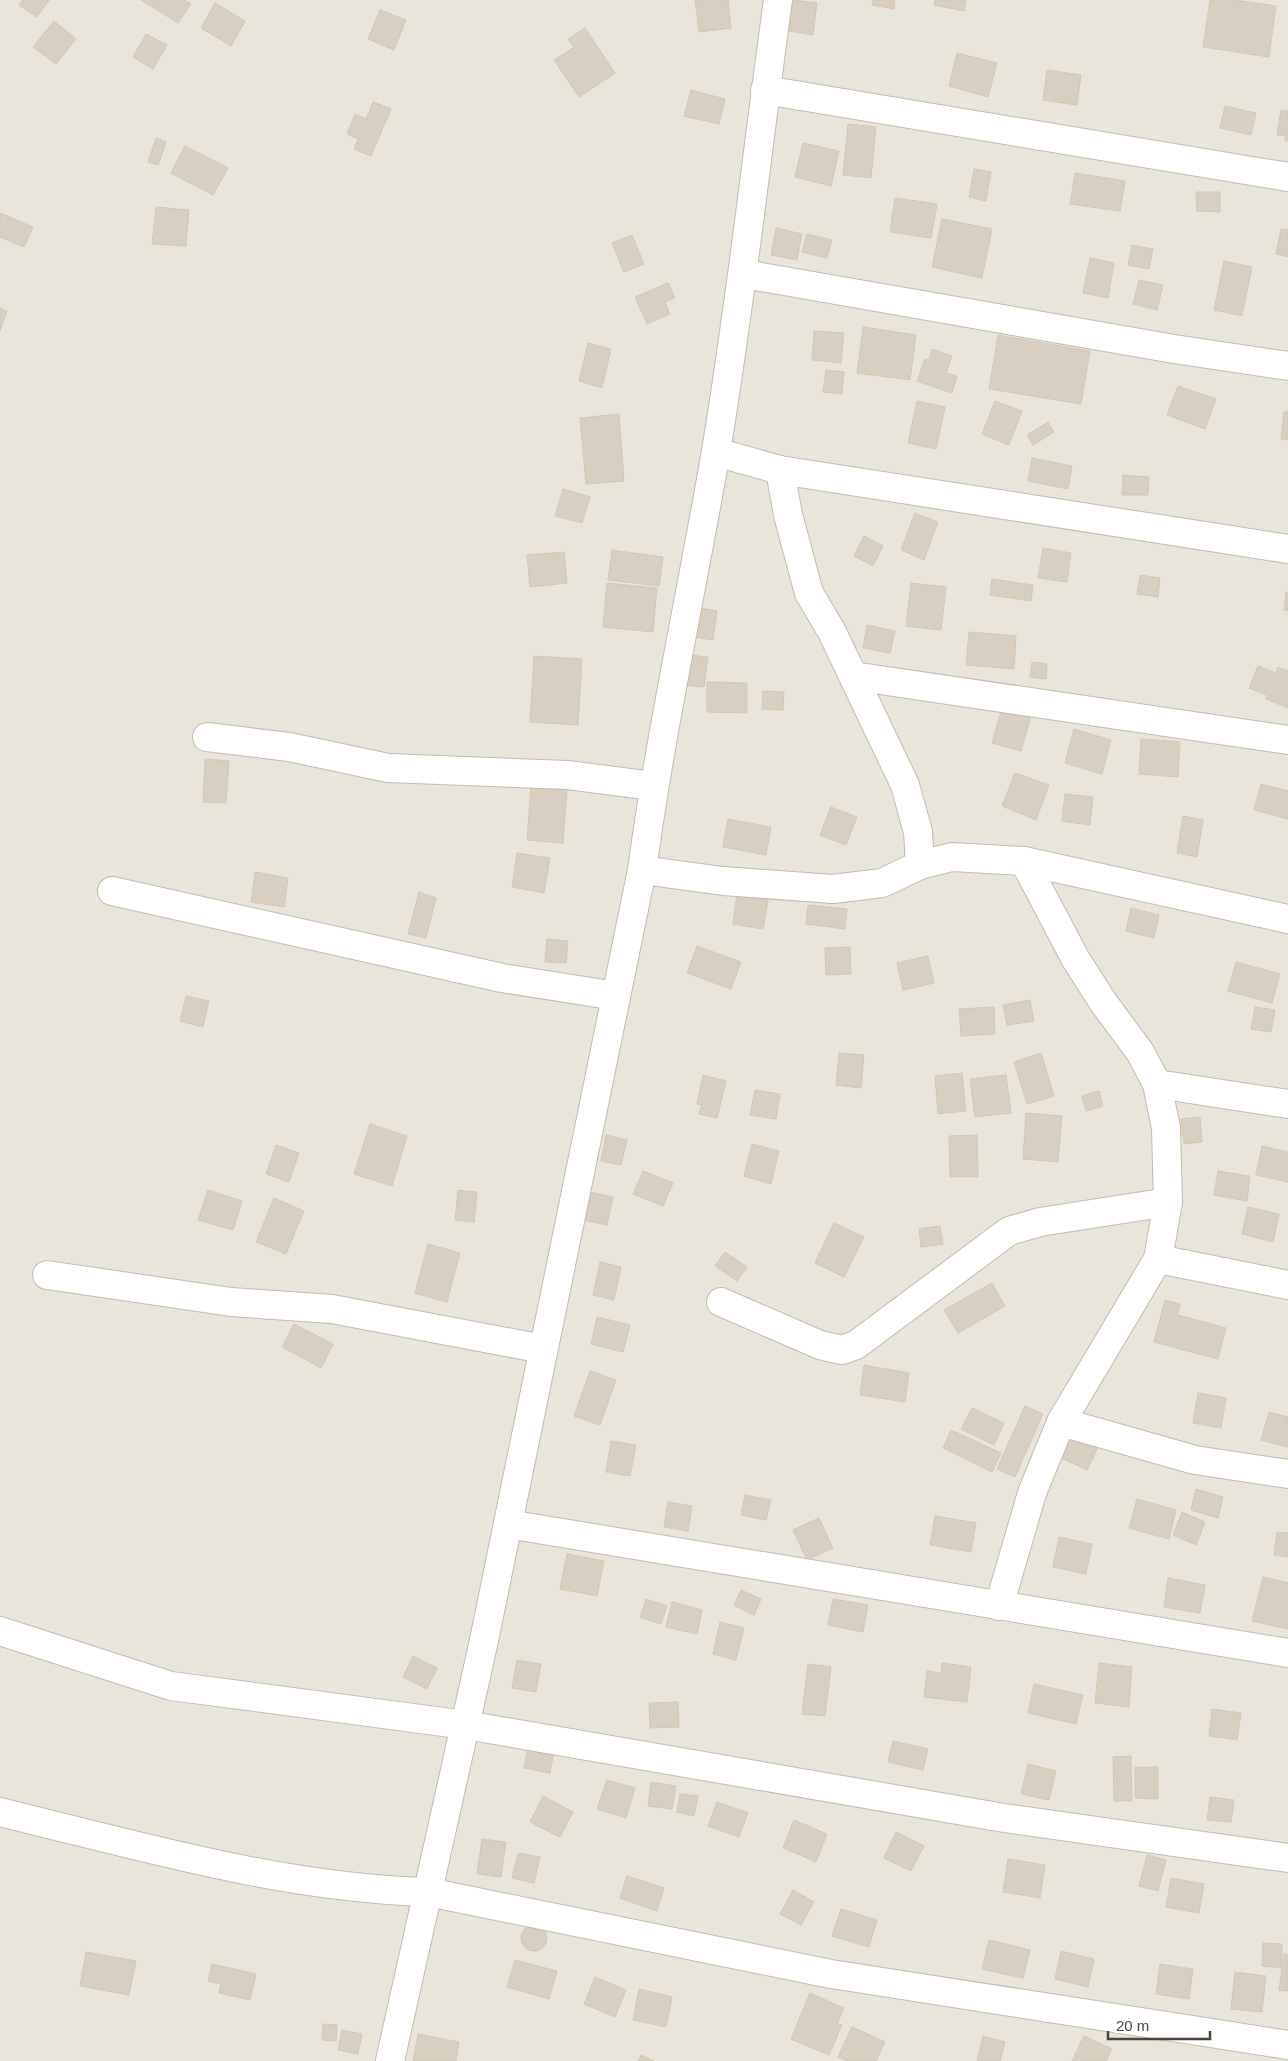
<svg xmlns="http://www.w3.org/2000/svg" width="1288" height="2061" font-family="Arial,sans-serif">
<rect width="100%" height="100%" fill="#f6f3ec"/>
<rect fill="#eae5da" x="0" y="0" width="1288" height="2061"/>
<g fill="#d8cfc1" stroke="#d3c7b4">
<polygon points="23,0 49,0 37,17 19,5"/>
<polygon points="141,0 184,0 191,4 178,23"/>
<polygon points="695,0 728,0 731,28 699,32"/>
<polygon points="793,0 817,3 813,35 789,31"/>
<polygon points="873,0 895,0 894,9 872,5"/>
<polygon points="935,0 966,0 964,11 934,5"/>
<polygon points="1210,0 1235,0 1276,6 1269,57 1203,47"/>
<polygon points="215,3 245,21 231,46 201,28"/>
<polygon points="380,10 406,20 394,50 368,39"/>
<polygon points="54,21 76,39 56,64 33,47"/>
<polygon points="585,28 615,73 579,97 554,60 574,47 568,39"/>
<polygon points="146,34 167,45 153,69 133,57"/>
<polygon points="957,53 997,63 988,97 949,86"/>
<polygon points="1047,70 1081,75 1077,105 1043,100"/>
<polygon points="691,90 725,99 719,124 684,116"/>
<polygon points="373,102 391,109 371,156 354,149 358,139 347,134 355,114 366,119"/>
<polygon points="1225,106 1256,113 1251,135 1220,128"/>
<polygon points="1281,110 1288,111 1288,141 1285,141 1286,136 1277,135"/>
<polygon points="848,124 876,127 871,178 843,175"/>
<polygon points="156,138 166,142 158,165 148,162"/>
<polygon points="803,143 839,151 831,186 795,177"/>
<polygon points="185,146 228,168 213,195 171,173"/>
<polygon points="974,169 991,172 986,201 969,197"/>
<polygon points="1075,173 1125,181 1120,211 1070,204"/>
<polygon points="1196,192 1220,192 1220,212 1197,211"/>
<polygon points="895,198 937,204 931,238 890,232"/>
<polygon points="156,207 189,210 186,246 152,244"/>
<polygon points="0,213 33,227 24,247 0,237"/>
<polygon points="942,219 992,229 982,278 932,267"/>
<polygon points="776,228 802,234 797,260 771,255"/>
<polygon points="1281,229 1288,230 1288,257 1276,254"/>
<polygon points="807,234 832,240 827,258 802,252"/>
<polygon points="632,235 644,264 624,272 612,243"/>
<polygon points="1132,245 1153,249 1149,269 1128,265"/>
<polygon points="1090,258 1114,263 1108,298 1083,293"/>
<polygon points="1224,261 1252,267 1242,316 1214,310"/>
<polygon points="1139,280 1163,285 1157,310 1133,304"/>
<polygon points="668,283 675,298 665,302 670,314 647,324 635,297"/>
<polygon points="0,308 7,311 0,331"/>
<polygon points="863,327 916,335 910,380 857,373"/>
<polygon points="814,331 844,333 841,363 812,360"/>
<polygon points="998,335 1090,351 1081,404 989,389"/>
<polygon points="588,343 611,349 602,388 579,381"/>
<polygon points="932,349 952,356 946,373 957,376 952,393 917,381 925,359 929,360"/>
<polygon points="826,370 844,372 842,394 823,392"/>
<polygon points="1178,386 1216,399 1205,429 1167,415"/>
<polygon points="917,401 945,407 936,449 908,443"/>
<polygon points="995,401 1022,411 1009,445 982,434"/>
<polygon points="1284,412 1288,412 1288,440 1281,439"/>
<polygon points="619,414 624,481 586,484 580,418"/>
<polygon points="1048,422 1054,432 1033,445 1027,435"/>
<polygon points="1032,458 1072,466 1068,489 1028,481"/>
<polygon points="1123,475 1149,477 1148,495 1122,495"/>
<polygon points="563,489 590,497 582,523 555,516"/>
<polygon points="915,513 938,522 924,560 901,550"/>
<polygon points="864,536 883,546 873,566 854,556"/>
<polygon points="1043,548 1071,553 1067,582 1038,578"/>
<polygon points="612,550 663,557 659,586 608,580"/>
<polygon points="564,552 567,583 530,587 527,555"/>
<polygon points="1140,575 1160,578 1158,597 1137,594"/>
<polygon points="992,579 1033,585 1031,601 990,595"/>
<polygon points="607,583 657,588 653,632 603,627"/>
<polygon points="911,583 946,587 941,630 906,626"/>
<polygon points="1286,592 1288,592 1288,611 1284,610"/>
<polygon points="699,608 717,611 713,640 694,637"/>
<polygon points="867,625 895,631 890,653 863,648"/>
<polygon points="969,632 1016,636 1014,669 966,665"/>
<polygon points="689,655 708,657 704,687 686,685"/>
<polygon points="534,656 582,659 578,725 530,722"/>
<polygon points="1032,662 1047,664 1046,679 1030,677"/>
<polygon points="1258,666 1276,673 1278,667 1288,671 1288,708 1266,699 1267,695 1249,688"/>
<polygon points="707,682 747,683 747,713 707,712"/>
<polygon points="763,691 784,692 783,710 762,709"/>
<polygon points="1003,704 1032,713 1021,751 992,743"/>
<polygon points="1074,729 1111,740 1102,774 1065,763"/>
<polygon points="1141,739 1180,742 1178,777 1139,774"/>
<polygon points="205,759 229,761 226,803 203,802"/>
<polygon points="1015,773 1049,785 1036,820 1002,806"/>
<polygon points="1261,784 1288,791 1288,819 1254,810"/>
<polygon points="531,785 567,789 563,843 527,840"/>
<polygon points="1065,794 1093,797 1090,825 1062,821"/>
<polygon points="831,807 857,817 846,845 820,835"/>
<polygon points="1183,816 1203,820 1197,857 1177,853"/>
<polygon points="728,819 771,827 766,855 723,847"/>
<polygon points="517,853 550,858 544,893 512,887"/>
<polygon points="255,872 288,878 284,907 251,902"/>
<polygon points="419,892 436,898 426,938 408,934"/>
<polygon points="737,894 768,900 763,929 733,924"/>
<polygon points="808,905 847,909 845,929 806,924"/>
<polygon points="1131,908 1159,915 1154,938 1126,931"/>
<polygon points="547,939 568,941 566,963 545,962"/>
<polygon points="697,946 741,962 731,989 687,973"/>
<polygon points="850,947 851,974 826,975 825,948"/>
<polygon points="928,956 934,983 903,990 897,963"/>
<polygon points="1236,962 1280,974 1272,1003 1228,991"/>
<polygon points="186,996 209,1001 203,1027 180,1021"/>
<polygon points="1030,1000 1034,1021 1007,1025 1003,1005"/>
<polygon points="994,1007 995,1034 961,1036 959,1009"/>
<polygon points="1255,1007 1275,1010 1271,1032 1251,1029"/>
<polygon points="839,1053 864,1055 861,1088 836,1085"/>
<polygon points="1041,1053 1054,1096 1027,1104 1014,1062"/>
<polygon points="962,1073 966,1111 938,1114 935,1076"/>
<polygon points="703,1075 726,1081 717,1118 699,1114 702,1105 697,1104"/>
<polygon points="1006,1075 1011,1113 975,1117 970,1079"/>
<polygon points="755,1090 780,1094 776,1119 750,1115"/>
<polygon points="1099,1091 1103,1106 1086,1111 1082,1096"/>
<polygon points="1026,1113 1062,1116 1058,1162 1023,1159"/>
<polygon points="1200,1117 1202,1142 1184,1144 1181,1119"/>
<polygon points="370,1124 407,1136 392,1186 354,1174"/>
<polygon points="606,1135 627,1140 621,1165 601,1161"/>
<polygon points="977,1135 978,1177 950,1177 949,1136"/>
<polygon points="752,1144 779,1151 771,1184 744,1176"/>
<polygon points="276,1145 299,1153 289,1182 266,1174"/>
<polygon points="1262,1146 1288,1152 1288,1182 1256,1175"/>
<polygon points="643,1171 673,1183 663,1206 633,1194"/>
<polygon points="1218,1171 1250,1176 1247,1201 1214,1195"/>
<polygon points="208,1190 242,1201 233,1230 198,1220"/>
<polygon points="458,1190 477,1192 474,1222 455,1220"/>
<polygon points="589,1192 613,1197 607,1225 583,1220"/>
<polygon points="274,1198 304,1211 286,1254 256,1242"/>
<polygon points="1248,1207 1279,1214 1273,1242 1242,1234"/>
<polygon points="834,1223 864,1237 844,1277 815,1263"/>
<polygon points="940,1226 943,1244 921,1247 919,1229"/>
<polygon points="428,1244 460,1253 447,1302 415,1293"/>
<polygon points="725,1252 747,1267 737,1281 715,1266"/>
<polygon points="600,1262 621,1267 614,1300 593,1295"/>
<polygon points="992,1283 1005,1306 958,1333 944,1310"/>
<polygon points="1165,1300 1180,1304 1178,1315 1226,1328 1218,1359 1154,1342"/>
<polygon points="597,1317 630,1325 623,1352 591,1344"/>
<polygon points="294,1324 333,1344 321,1368 282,1347"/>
<polygon points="864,1365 909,1373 905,1402 860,1395"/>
<polygon points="590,1371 616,1380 600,1425 574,1416"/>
<polygon points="1198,1393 1226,1398 1221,1428 1193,1423"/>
<polygon points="1025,1406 1043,1414 1015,1477 997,1469"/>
<polygon points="972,1408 1004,1423 994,1445 961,1429"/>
<polygon points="1269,1412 1288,1417 1288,1447 1261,1440"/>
<polygon points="951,1430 1001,1453 992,1472 943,1448"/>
<polygon points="1071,1432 1099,1445 1087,1470 1059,1457"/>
<polygon points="611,1441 636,1445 630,1476 606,1472"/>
<polygon points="1196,1489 1223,1497 1218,1518 1191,1510"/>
<polygon points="745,1495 771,1500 766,1520 741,1515"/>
<polygon points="1137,1499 1176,1510 1169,1539 1129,1528"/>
<polygon points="668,1502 692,1506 688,1531 664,1527"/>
<polygon points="1182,1512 1205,1522 1196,1545 1173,1535"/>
<polygon points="935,1516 976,1523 971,1552 930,1545"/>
<polygon points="819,1518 833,1548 807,1560 793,1530"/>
<polygon points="1277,1532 1288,1533 1288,1557 1274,1555"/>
<polygon points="1059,1537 1092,1544 1086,1574 1053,1567"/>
<polygon points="567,1554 604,1561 597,1596 560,1589"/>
<polygon points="1263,1577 1288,1583 1288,1629 1252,1621"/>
<polygon points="1168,1578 1205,1585 1200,1613 1164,1607"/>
<polygon points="741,1590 761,1599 754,1615 734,1605"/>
<polygon points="646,1599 667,1606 661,1624 640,1617"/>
<polygon points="833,1599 868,1605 863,1632 828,1625"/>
<polygon points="672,1602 702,1610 697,1634 666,1627"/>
<polygon points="720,1622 744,1628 736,1660 713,1654"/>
<polygon points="413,1656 437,1668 427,1689 403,1677"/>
<polygon points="517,1660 541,1664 536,1692 512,1688"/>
<polygon points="942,1663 971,1667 967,1702 924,1697 927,1671 941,1673"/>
<polygon points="1099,1663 1132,1667 1129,1707 1095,1703"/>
<polygon points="808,1664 831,1667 825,1716 802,1714"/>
<polygon points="1034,1684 1083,1695 1076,1724 1028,1713"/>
<polygon points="678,1702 679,1727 650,1728 649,1703"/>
<polygon points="1212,1709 1241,1713 1237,1740 1209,1736"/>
<polygon points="893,1741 928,1749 923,1770 888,1762"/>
<polygon points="528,1746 554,1751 550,1773 524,1768"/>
<polygon points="1131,1756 1132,1801 1114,1801 1113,1757"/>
<polygon points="1028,1764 1056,1771 1049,1800 1021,1794"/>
<polygon points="1135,1767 1158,1767 1158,1799 1135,1798"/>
<polygon points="607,1780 635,1788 626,1818 597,1809"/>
<polygon points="651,1782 676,1786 672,1809 648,1806"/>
<polygon points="680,1794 698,1796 694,1816 677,1812"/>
<polygon points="543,1796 573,1812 560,1837 530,1822"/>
<polygon points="1210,1797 1234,1800 1231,1822 1207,1820"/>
<polygon points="717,1802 748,1813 739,1837 708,1826"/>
<polygon points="794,1820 827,1834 816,1862 783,1848"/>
<polygon points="896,1832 924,1846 911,1871 884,1858"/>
<polygon points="482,1839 506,1842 501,1877 477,1874"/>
<polygon points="518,1853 540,1857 534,1883 512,1878"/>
<polygon points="1147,1855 1166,1860 1158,1891 1139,1886"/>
<polygon points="1008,1859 1045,1865 1040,1898 1003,1892"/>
<polygon points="627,1876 664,1888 657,1911 620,1898"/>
<polygon points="1171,1878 1204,1884 1199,1913 1166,1907"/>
<polygon points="793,1890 814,1902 801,1925 780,1914"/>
<polygon points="841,1909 877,1920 869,1947 832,1936"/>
<circle cx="534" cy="1938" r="13"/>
<polygon points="989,1940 1030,1950 1023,1978 982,1969"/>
<polygon points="1263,1943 1282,1944 1281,1968 1262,1966"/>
<polygon points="1061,1951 1094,1959 1088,1987 1055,1979"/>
<polygon points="86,1952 136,1961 129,1995 80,1986"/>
<polygon points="1284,1954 1288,1955 1288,1991 1279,1990"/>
<polygon points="515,1960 557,1971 549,1999 507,1987"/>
<polygon points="212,1964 256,1974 250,2000 219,1993 221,1984 208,1981"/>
<polygon points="1160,1964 1193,1969 1189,1999 1156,1994"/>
<polygon points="1235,1972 1266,1976 1262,2012 1231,2009"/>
<polygon points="595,1977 626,1990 615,2017 584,2004"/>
<polygon points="639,1989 672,1997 666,2027 633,2020"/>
<polygon points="810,1993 844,2008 837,2024 842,2025 829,2055 791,2039"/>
<polygon points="323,2024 337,2025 336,2041 322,2040"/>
<polygon points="852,2027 885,2042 876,2061 847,2061 838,2057"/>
<polygon points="342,2030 362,2034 358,2054 338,2050"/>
<polygon points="418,2034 459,2042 456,2061 413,2061"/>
<polygon points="983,2036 1005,2042 1000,2061 977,2061"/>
<polygon points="1084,2036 1112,2049 1106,2061 1072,2061"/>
<polygon points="641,2055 654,2061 638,2061"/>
</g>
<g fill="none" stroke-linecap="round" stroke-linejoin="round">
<g stroke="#c2bbae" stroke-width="30">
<g id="street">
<polyline points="765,90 1288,177"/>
<polyline points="744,274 1174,349 1288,366"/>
<polyline points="716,452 780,470 1288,549"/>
<polyline points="780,470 788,515 809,593 832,632 905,785 918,832 920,865"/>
<polyline points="853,676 1288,740"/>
<polyline points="207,737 289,747 388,768 568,775 653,786"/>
<polyline points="642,870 723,881 833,889 882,883 920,865 952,857 1024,861 1288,919"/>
<polyline points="112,891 502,978 616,996"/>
<polyline points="1157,1084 1288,1104"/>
<polyline points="1158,1259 1288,1285"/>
<polyline points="47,1275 231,1302 332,1309 543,1349"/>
<polyline points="721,1302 820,1345 842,1350 856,1345 1009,1231 1040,1222 1168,1202"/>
<polyline points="1061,1422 1195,1460 1288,1474"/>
<polyline points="508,1524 1288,1653"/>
<polyline points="999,1606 1032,1493 1061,1422 1158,1259 1168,1202 1166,1128 1157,1084 1140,1052 1103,1002 1075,958 1024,861"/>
<polyline points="0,1631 171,1686 466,1725 1004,1818 1288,1858"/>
<path d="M 0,1812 C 141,1846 282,1888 428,1892 L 831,1974 L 1288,2045"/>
<path d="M 390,2061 L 483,1645 L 642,870 C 661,729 692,591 716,451 C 741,302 757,151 778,0"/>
</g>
</g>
<use href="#street" stroke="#fff" stroke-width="28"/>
</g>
<path d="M1108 2031v8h102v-8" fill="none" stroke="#4b4439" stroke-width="2.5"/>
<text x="1116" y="2031" font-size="15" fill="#4b4439" stroke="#ffffff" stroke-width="4" paint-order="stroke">20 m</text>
</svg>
